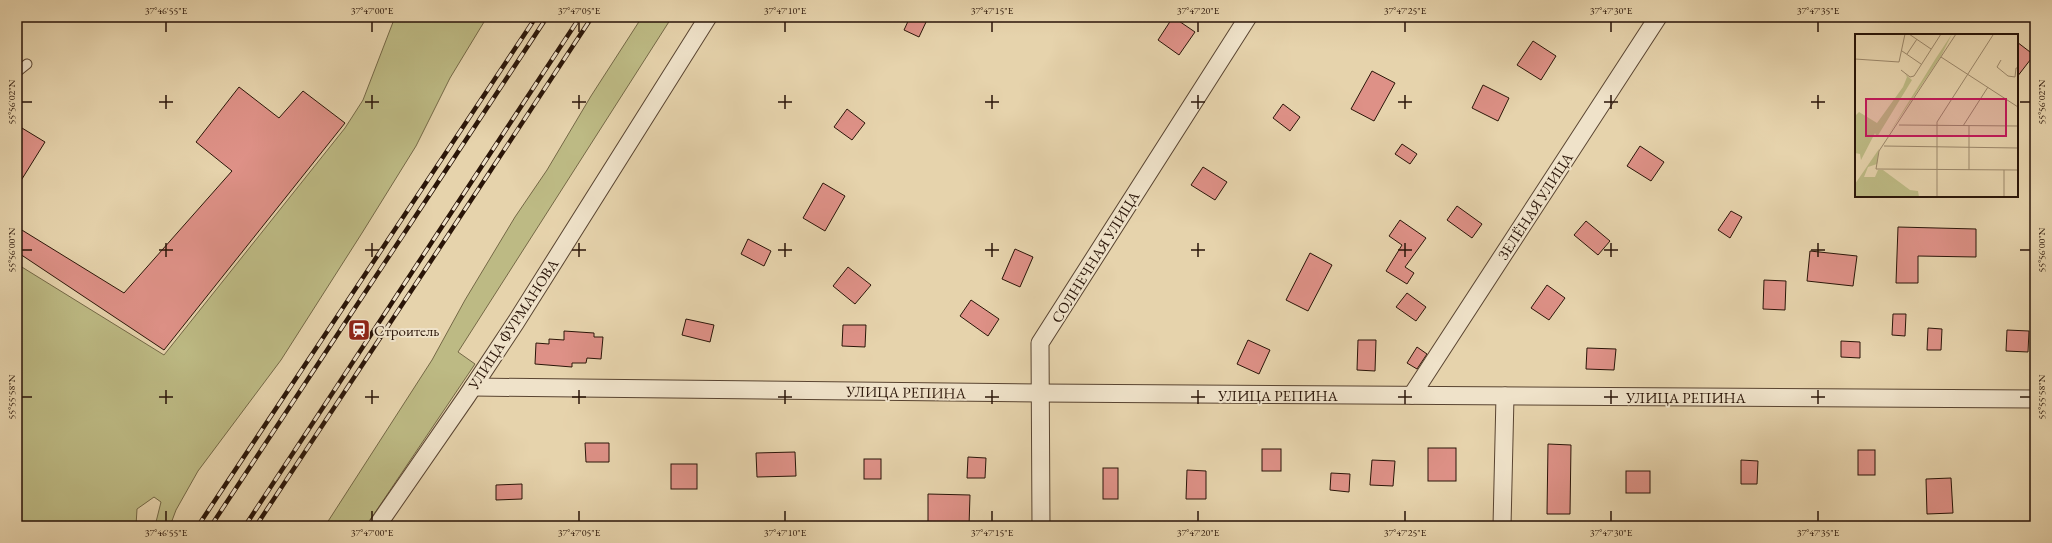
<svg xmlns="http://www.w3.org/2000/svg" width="2052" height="543" font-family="'EB Garamond',serif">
<rect width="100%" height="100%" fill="#e6d3ac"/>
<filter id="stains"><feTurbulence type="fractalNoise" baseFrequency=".005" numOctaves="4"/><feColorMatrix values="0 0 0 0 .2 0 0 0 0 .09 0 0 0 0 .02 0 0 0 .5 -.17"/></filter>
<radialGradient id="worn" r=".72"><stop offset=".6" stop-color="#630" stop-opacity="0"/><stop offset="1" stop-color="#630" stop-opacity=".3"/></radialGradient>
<g fill="#bdba84" stroke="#746846">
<polygon points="395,17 487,17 450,78 416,146 362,233 281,360 198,471 176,510 170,526 155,526 161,502 154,497 137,509 136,526 17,526 17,264 164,355 345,128 363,100"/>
<polygon points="642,17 672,17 458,352 475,364 366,526 325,526 432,360 465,300 515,217 547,170 591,96"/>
</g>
<g fill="#de9187" stroke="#2a1508">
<polygon points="910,17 920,17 927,20 919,37 904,30"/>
<polygon points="1173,17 1195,32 1179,55 1158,40"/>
<polygon points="1533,41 1556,56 1541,80 1517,65"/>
<polygon points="2017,42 2034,55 2017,77"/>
<polygon points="1372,71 1395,83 1374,121 1351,109"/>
<polygon points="1483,85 1509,98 1498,121 1472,108"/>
<polygon points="239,87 279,118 303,91 345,123 164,350 17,252 17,227 124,293 232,171 196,142"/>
<polygon points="1283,104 1300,117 1290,131 1273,118"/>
<polygon points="847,109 865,123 852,140 834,127"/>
<polygon points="17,125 45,142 17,187"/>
<polygon points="1402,144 1417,154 1410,164 1395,154"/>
<polygon points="1640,146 1664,162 1651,181 1627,166"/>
<polygon points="1203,167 1227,182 1215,200 1191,185"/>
<polygon points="823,183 845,196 825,231 803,218"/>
<polygon points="1457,206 1482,224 1472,238 1447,220"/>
<polygon points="1731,211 1742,217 1730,238 1718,230"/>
<polygon points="1400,220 1426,238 1405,267 1414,273 1407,284 1386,271 1402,245 1389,236"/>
<polygon points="1586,221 1610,241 1598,255 1574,235"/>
<polygon points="1898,227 1976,229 1976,257 1918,256 1918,283 1896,283"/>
<polygon points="748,239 771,251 764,266 741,254"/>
<polygon points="1015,249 1033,257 1020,287 1002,279"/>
<polygon points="1810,251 1857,256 1853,286 1807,281"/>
<polygon points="1310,253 1332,265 1308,311 1286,300"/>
<polygon points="848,267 871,285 855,304 833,286"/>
<polygon points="1764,280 1786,281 1785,310 1763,309"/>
<polygon points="1547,285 1565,298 1549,320 1531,308"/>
<polygon points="1407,293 1426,307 1416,321 1396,307"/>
<polygon points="971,300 999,319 988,336 960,316"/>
<polygon points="1893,314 1906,314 1905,336 1892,335"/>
<polygon points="686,319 714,325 710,342 682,335"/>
<polygon points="843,325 866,325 865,347 842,346"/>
<polygon points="1928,328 1942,329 1941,350 1927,350"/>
<polygon points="2007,330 2029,331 2028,352 2006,351"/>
<polygon points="564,331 594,333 594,337 603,337 601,359 587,358 586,363 572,363 572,367 535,364 536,343 549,344 549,339 564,340"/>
<polygon points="1248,340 1270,350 1259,374 1237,364"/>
<polygon points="1358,340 1376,340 1375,371 1357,370"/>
<polygon points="1841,341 1860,342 1860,358 1841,357"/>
<polygon points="1417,347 1427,354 1417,369 1407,363"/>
<polygon points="1587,348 1616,349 1614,370 1586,369"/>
<polygon points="585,443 609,443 609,462 586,462"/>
<polygon points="1548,444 1571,445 1570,514 1547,514"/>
<rect x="1428" y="448" width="28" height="33"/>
<rect x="1262" y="449" width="19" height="22"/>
<rect x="1858" y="450" width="17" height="25"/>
<polygon points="795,452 796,476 757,477 756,453"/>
<polygon points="968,457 986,458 985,478 967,478"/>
<rect x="864" y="459" width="17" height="20"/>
<polygon points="1372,460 1395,461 1393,486 1370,485"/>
<polygon points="1741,460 1758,461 1757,484 1741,484"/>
<rect x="671" y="464" width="26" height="25"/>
<rect x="1103" y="468" width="15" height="31"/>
<polygon points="1187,470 1206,471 1206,499 1186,499"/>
<rect x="1626" y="471" width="24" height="22"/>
<polygon points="1331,473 1350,474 1349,492 1330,490"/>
<polygon points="1951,478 1953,513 1927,514 1926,479"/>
<polygon points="522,484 522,499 496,500 496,485"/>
<polygon points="928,494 970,495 969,526 928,526"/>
</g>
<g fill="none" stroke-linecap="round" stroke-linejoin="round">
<g stroke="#594431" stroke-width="11">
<polyline id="lane" points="17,72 27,64"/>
</g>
<g stroke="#594431" stroke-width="19">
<g id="street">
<polyline points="473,387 1040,393 2035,399"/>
<polyline points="1412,395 1658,17"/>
<polyline points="377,526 467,396 516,322 708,17"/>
<polyline points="1041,526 1040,343 1248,17"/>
<polyline points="1502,526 1505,396"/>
</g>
</g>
<use href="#lane" stroke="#efe2c9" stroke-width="9"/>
<use href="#street" stroke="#efe2c9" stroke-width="17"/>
<g stroke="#2a1508" stroke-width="4.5">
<g id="rail">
<polyline points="198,526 536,17"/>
<polyline points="211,526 547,17"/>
<polyline points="245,526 580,17"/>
<polyline points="256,526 592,17"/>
</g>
</g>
<use href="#rail" stroke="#efe2c9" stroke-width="3" stroke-dasharray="9" stroke-linecap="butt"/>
</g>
<path fill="none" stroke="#2a1508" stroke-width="1.5" d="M 166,22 L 166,32M 372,22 L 372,32M 579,22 L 579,32M 785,22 L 785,32M 992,22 L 992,32M 1198,22 L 1198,32M 1405,22 L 1405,32M 1611,22 L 1611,32M 1818,22 L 1818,32M 166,95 L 166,109M 372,95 L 372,109M 579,95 L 579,109M 785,95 L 785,109M 992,95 L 992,109M 1198,95 L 1198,109M 1405,95 L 1405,109M 1611,95 L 1611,109M 1818,95 L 1818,109M 22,102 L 32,102M 159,102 L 173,102M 365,102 L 379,102M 572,102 L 586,102M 778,102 L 792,102M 985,102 L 999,102M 1191,102 L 1205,102M 1398,102 L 1412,102M 1604,102 L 1618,102M 1811,102 L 1825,102M 2020,102 L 2030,102M 166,243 L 166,257M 372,243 L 372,257M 579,243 L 579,257M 785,243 L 785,257M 992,243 L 992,257M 1198,243 L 1198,257M 1405,243 L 1405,257M 1611,243 L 1611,257M 1818,243 L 1818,257M 22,250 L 32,250M 159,250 L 173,250M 365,250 L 379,250M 572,250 L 586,250M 778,250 L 792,250M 985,250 L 999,250M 1191,250 L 1205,250M 1398,250 L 1412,250M 1604,250 L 1618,250M 1811,250 L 1825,250M 2020,250 L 2030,250M 166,390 L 166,404M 372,390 L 372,404M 579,390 L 579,404M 785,390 L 785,404M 992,390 L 992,404M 1198,390 L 1198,404M 1405,390 L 1405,404M 1611,390 L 1611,404M 1818,390 L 1818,404M 22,397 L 32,397M 159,397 L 173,397M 365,397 L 379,397M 572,397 L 586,397M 778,397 L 792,397M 985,397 L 999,397M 1191,397 L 1205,397M 1398,397 L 1412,397M 1604,397 L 1618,397M 1811,397 L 1825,397M 2020,397 L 2030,397M 166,511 L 166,521M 372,511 L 372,521M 579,511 L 579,521M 785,511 L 785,521M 992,511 L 992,521M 1198,511 L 1198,521M 1405,511 L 1405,521M 1611,511 L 1611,521M 1818,511 L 1818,521"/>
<defs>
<g id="station-square" transform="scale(1.15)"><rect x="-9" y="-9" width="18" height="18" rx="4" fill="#8f2418" stroke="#efe2c9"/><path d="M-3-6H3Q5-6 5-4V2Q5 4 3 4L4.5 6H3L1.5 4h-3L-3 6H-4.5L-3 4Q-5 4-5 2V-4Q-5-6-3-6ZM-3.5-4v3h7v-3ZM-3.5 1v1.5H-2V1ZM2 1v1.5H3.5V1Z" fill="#fff"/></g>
</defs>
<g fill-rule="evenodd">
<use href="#station-square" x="359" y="330"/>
</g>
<g text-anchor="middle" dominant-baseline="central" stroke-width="4" stroke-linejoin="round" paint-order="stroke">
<g font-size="15" fill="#2a1508" stroke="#efe2c9">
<text transform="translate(1535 206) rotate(-57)">ЗЕЛЁНАЯ УЛИЦА</text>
<text transform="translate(1095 257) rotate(-58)">СОЛНЕЧНАЯ УЛИЦА</text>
<text transform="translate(513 324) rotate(-57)">УЛИЦА ФУРМАНОВА</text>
<text transform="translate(906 392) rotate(1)">УЛИЦА РЕПИНА</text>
<text x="1278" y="395">УЛИЦА РЕПИНА</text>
<text x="1686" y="397">УЛИЦА РЕПИНА</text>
</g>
<g font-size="15" fill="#2a1508" stroke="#efe2c9" text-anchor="start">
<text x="374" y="330">Строитель</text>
</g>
</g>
<g transform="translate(1855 34)">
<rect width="163" height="163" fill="#e6d3ac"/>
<path d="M 97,0 L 86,22 L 33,101 L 81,24 ZM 50,40 L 57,46 L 22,103 L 20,99 L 6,126 L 5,120 L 0,119 L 0,82 L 4,78 L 22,89 L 48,53 L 52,43 ZM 24,115 L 22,130 L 13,133 L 9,143 L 20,143 L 23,136 L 28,136 L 55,156 L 63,157 L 64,163 L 0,162 L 0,150 Z" fill="#bdba84"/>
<path fill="none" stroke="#9b876a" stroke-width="1" d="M 54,0 L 76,15M 101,0 L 24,117 L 21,135 L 163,136M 47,17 L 66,30M 52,20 L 62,5M 86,23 L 163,73M 0,25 L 44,28 L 50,0M 146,26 L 142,33 L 153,42 L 160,43 L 161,34 L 163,34M 46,36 L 55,43 L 59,42 L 86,0M 44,91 L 163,92M 108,92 L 133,53M 29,112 L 163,114M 114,136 L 114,92M 82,163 L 82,88 L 138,1M 149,163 L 149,136"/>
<path fill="#c2185b" fill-opacity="0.15" stroke="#c2185b" stroke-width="2" d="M 11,65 L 151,65 L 151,102 L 11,102 Z"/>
<rect width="163" height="163" fill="none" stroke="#2a1508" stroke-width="2"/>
</g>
<rect width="2052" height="543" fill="none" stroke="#e6d3ac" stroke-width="44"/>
<rect x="22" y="22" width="2008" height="499" fill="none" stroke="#2a1508" stroke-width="1.5"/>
<g font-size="10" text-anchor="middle" fill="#2a1508">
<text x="166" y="14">37°46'55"E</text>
<text x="372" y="14">37°47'00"E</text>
<text x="579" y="14">37°47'05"E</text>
<text x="785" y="14">37°47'10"E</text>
<text x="992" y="14">37°47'15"E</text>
<text x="1198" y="14">37°47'20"E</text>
<text x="1405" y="14">37°47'25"E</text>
<text x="1611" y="14">37°47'30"E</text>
<text x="1818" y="14">37°47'35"E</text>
<text transform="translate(11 102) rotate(-90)" y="4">55°56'02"N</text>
<text transform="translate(2041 102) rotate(-90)" y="4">55°56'02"N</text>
<text transform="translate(11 250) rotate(-90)" y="4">55°56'00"N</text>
<text transform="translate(2041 250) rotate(-90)" y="4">55°56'00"N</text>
<text transform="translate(11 397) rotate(-90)" y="4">55°55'58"N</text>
<text transform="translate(2041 397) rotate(-90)" y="4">55°55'58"N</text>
<text x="166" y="536">37°46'55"E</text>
<text x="372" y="536">37°47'00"E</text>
<text x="579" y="536">37°47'05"E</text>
<text x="785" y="536">37°47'10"E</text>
<text x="992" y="536">37°47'15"E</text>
<text x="1198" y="536">37°47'20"E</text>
<text x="1405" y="536">37°47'25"E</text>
<text x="1611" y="536">37°47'30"E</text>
<text x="1818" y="536">37°47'35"E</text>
</g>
<rect width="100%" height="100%" filter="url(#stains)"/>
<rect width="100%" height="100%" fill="url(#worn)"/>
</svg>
